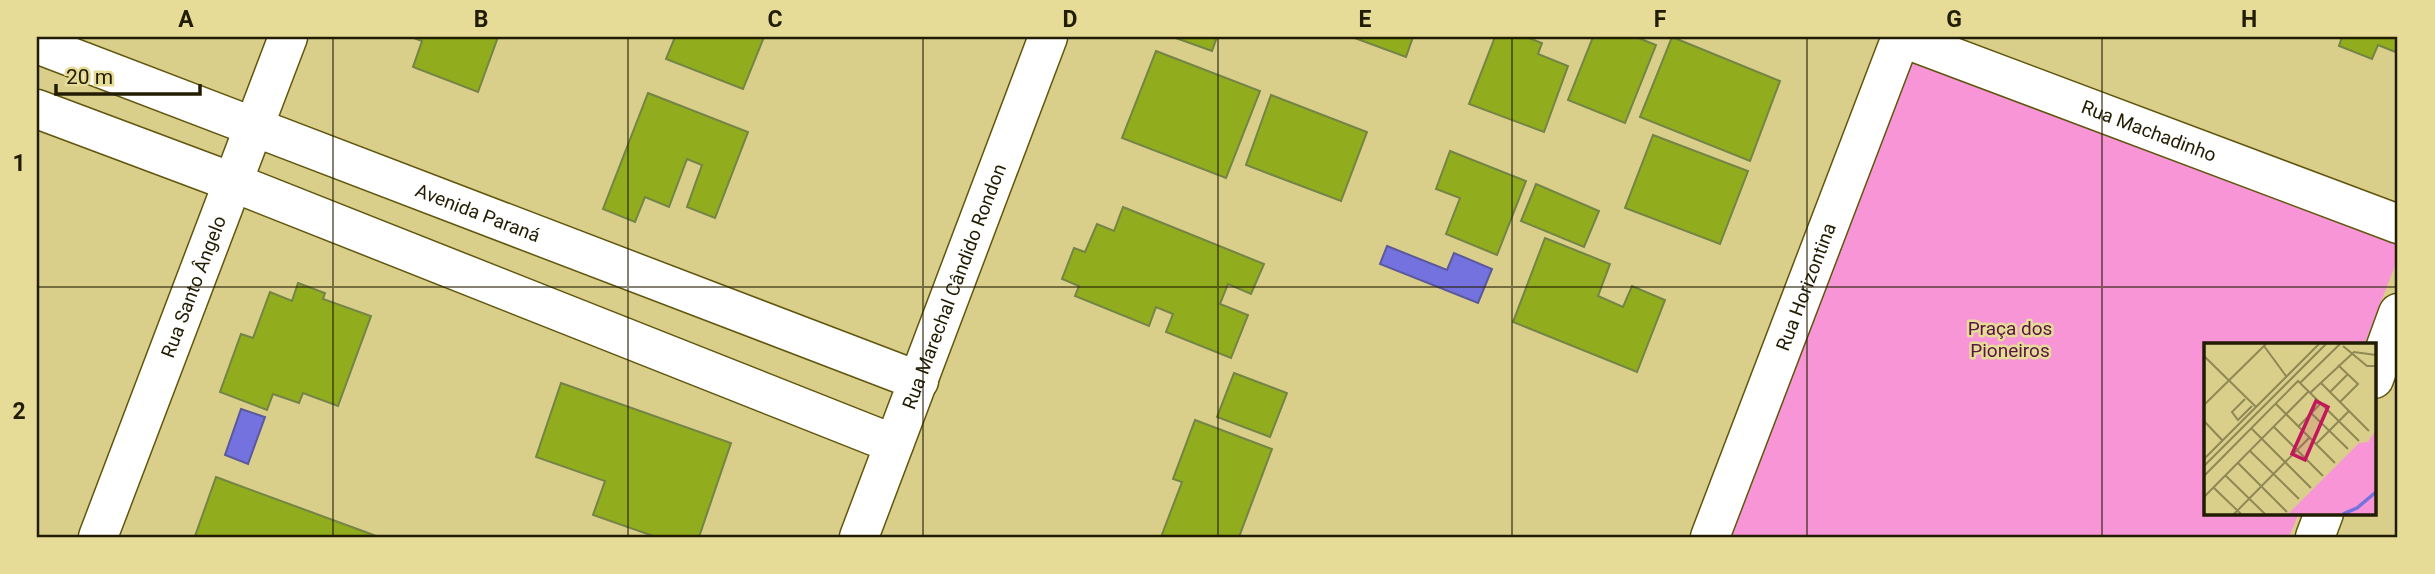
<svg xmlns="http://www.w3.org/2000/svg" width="2435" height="574" font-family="Roboto,sans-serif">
<rect width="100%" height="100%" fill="#d9cf8b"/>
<polygon fill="#f795d6" points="1908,54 2398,240 2398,258 2364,345 2206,345 2206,513 2299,513 2289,537 1724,537"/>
<g fill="#7372de" stroke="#5b589c" stroke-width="2">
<polygon points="1387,246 1447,270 1454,253 1492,269 1478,303 1380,264"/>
<polygon points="241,409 265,417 248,464 225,455"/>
</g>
<g fill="#91ac1c" stroke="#748446" stroke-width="2">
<polygon points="411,37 498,37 478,92 413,67 422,41"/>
<polygon points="675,37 764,37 743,89 666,59"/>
<polygon points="1173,37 1217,37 1212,51"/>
<polygon points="1352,37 1413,37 1406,57"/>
<polygon points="1495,37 1526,37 1542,43 1538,54 1568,66 1544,132 1469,104"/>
<polygon points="1593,37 1636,37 1656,45 1625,123 1568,100"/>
<polygon points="1672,37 1780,81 1750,161 1640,117"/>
<polygon points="2342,37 2398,37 2398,53 2378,45 2372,59 2339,46"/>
<polygon points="1156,51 1260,91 1226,178 1122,138"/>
<polygon points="648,93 748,132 715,218 687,207 702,165 687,159 669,207 645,197 635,222 603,209"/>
<polygon points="1271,95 1367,132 1341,201 1246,165"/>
<polygon points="1653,135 1748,171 1720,244 1625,208"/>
<polygon points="1450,151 1526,181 1497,255 1446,234 1460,198 1436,189"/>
<polygon points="1536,184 1599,211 1584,247 1521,221"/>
<polygon points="1123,207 1264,264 1251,294 1228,284 1220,304 1248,315 1231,358 1166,332 1173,314 1156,307 1149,326 1075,296 1079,286 1062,279 1074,248 1085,252 1097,224 1114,231"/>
<polygon points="1545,238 1610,264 1598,296 1623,307 1632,286 1665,300 1637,372 1513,322"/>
<polygon points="298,283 325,293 323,299 371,316 338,406 303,393 299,403 273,394 267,410 220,392 241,334 253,338 270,292 292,301"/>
<polygon points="1234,373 1287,393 1270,437 1217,417"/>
<polygon points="561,383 731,443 699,537 656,537 593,515 605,481 536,457"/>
<polygon points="1195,420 1272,449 1239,537 1161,537 1182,482 1173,479"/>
<polygon points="216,477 379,537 197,537 195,536"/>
</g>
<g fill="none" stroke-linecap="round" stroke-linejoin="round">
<g stroke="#60560d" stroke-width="41">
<g id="street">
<path id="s1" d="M 1900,37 L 2398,224"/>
<polyline points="2374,379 2398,313"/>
<path id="s2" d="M 98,537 L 288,37"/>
<path id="s3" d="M 859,537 L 1048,37"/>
<path id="s4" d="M 1710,537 L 1901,37"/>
<polyline points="2315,537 2324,513"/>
</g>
</g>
<g stroke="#60560d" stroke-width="41">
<g id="secondary">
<path id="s5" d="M 37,44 L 919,381"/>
<polyline points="37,109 232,182 894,444"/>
</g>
</g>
<use href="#street" stroke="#fff" stroke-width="38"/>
<use href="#secondary" stroke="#fff" stroke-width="38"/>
</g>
<path fill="none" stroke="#221d02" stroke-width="2" stroke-opacity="0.55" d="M 333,37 L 333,537M 628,37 L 628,537M 923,37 L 923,537M 1218,37 L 1218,537M 1512,37 L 1512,537M 1807,37 L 1807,537M 2102,37 L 2102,537M 37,287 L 2398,287"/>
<g text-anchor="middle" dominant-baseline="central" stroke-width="5" stroke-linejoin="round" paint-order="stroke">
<g font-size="19" fill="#221d02" stroke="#e6dc97">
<text stroke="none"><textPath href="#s1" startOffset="266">Rua Machadinho</textPath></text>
<text stroke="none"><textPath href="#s5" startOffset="472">Avenida Paraná</textPath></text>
<text stroke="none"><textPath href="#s2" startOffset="268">Rua Santo Ângelo</textPath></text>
<text stroke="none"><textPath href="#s3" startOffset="268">Rua Marechal Cândido Rondon</textPath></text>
<text stroke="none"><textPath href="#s4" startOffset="268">Rua Horizontina</textPath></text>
</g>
<g font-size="19" fill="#571445" stroke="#e6dc97">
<text x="2010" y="328">Praça dos<tspan x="2010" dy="22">Pioneiros</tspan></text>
</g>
</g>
<g transform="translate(2204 343)">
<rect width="172" height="172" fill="#d9cf8b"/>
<path d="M 171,88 L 171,171 L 84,171 L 155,100 L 164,99 Z" fill="#f795d6"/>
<path fill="none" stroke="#7372de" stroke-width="3.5" d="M 139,171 L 153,165 L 172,149"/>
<path fill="none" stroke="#908854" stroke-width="2" d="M 60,3 L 82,33M 139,3 L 163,23 L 172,23M 0,13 L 52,64M 134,22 L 154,41 L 136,59M 96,40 L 136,1M 117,40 L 165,88M 126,49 L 144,31M 106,50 L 150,9 L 172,12M 41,56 L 28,69 L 34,77 L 48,63M 72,61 L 131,120M 0,62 L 62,1M 107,70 L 144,106M 0,78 L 19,98M 70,84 L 119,133M 94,84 L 117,60M 47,85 L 107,145M 112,101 L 145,68M 46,108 L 95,156M 0,116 L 115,1M 34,120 L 83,169M 0,123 L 122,1M 21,132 L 61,171M 0,133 L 94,38 L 155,98M 10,145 L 37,171M 0,154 L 105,48M 30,171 L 105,95"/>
<path fill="#c2185b" fill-opacity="0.15" stroke="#c2185b" stroke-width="3.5" d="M 112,58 L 124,64 L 101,117 L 88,111 Z"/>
<rect width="172" height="172" fill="none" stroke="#221d02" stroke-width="3.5"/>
</g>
<rect width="2435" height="574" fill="none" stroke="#e6dc97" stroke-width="77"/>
<path d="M56 84v10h144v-10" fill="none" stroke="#221d02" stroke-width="3.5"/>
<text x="66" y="84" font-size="21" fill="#221d02" stroke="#e6dc97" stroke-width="5" paint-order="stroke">20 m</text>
<rect x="38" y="38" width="2358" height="498" fill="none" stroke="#221d02" stroke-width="2.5"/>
<g font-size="23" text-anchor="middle" font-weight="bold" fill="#221d02">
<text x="186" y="27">A</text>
<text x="481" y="27">B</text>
<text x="775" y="27">C</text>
<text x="1070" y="27">D</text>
<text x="1365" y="27">E</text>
<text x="1660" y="27">F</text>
<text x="1954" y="27">G</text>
<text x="2249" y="27">H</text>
<text x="19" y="171">1</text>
<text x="19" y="419">2</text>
</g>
</svg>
